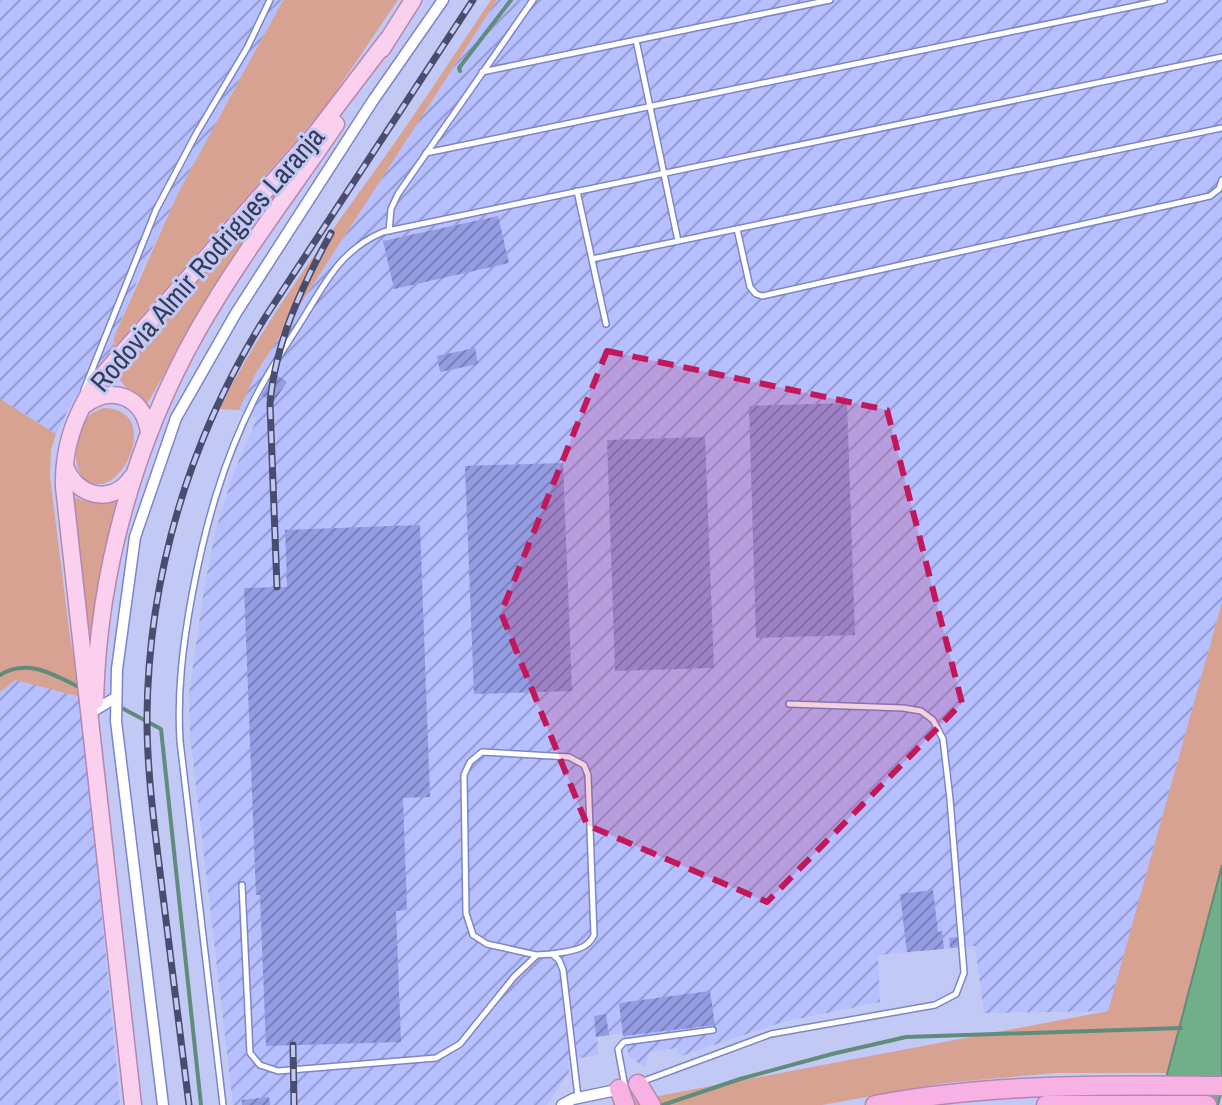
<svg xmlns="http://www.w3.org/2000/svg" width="1222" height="1105" font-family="'Archivo Narrow',sans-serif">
<defs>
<pattern id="industrial-furrows" width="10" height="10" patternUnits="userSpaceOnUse" patternTransform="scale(2)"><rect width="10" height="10" fill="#b6bfff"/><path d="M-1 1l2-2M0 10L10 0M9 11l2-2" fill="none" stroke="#959cd1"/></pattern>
<pattern id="building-hatch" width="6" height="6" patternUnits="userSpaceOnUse" patternTransform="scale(2)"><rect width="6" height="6" fill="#949ce3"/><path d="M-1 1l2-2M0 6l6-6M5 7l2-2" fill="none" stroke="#7a80bb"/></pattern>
</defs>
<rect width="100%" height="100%" fill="#c3c9f5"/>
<g fill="url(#industrial-furrows)">
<polygon points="0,0 283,0 179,191 140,274 114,337 114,348 72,402 56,434 0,399"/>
<polygon points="497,0 1222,0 1222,602 1108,1011 984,1013 975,946 878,955 880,1002 783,1022 681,1056 676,1048 649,1052 645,1068 629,1056 623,1033 597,1037 598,1055 568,1060 569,1072 547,1105 233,1105 190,735 189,694 204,589 216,529 234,472 257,418 239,410 256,373"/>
<polygon points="15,680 81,697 120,1105 0,1105 0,691"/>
</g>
<g fill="#d7a291">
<polygon points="283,0 398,0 324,109 114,348 114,337 179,191"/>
<path d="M 491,0 L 497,0 L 256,373 L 239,410 L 219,409 C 269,311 336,227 398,138 C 430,92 460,46 491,0 Z"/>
<polygon points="282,183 286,185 206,301 147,404 128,390 113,371"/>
<polygon points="0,399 56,434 51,450 50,477 70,637 81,697 15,680 0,692"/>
<path d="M 104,408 C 164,409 121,503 87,481 C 69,469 76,432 88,417 C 92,412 98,410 104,408 Z"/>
<path d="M 74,497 C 91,504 103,505 121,500 L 93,629 L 91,630 L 87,628 L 71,499 Z"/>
<polygon points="1222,602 1222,865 1167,1073 1056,1073 989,1079 945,1083 822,1105 611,1105 1108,1011"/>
</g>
<polygon fill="#71af8b" stroke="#608c7c" stroke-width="2" points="1222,865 1222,1089 1218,1105 1159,1105"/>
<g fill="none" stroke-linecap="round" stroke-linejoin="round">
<g stroke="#608c7c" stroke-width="4">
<polyline points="460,71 459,68 511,0"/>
<path d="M 0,675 C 28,657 56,676 83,689"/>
<polyline points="120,707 161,729 201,1105"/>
<polyline points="663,1105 740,1079 832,1054 906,1037 1181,1028"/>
</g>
</g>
<g fill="url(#building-hatch)">
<polygon points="498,216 509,263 394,289 383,241"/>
<polygon points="475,348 478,364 440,372 437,356"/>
<polygon points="275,374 287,382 273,403 261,395"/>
<polygon points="847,403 855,635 756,638 749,406"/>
<polygon points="705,437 714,668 615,671 607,440"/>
<polygon points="563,463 572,691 474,694 465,466"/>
<polygon points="420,525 430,797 403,798 407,910 396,911 401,1042 266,1046 260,895 256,895 244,588 287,587 285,530"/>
<polygon points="933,890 938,932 942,931 944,949 907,952 900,894"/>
<polygon points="958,937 959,947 950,948 949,938"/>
<polygon points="710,991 715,1025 623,1036 619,1003"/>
<polygon points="606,1014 609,1035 596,1037 594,1016"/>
<polygon points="269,1097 270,1105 242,1105 242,1100"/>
</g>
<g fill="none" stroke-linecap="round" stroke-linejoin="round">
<g stroke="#7d85ca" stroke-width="8">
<g id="service">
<polyline points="636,40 678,241"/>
<polyline points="482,72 830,0"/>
<polyline points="426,153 1164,0"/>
<polyline points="577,191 606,324"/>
<polyline points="737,229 750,287 756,294 762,296 1210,196 1219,189 1222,180"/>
<polyline points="389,231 391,209 398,194 533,0"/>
<polyline points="592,259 1222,128"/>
<polyline points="84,390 156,210 196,134 247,48 270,0"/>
<polyline points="242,885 250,1053 260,1065 278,1071 436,1058 460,1044 514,977 537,955 552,954 559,960 563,970 578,1097"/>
<path d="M 536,955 L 487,944 L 473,935 L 466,913 L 464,775 L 470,762 L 482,752 L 569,757 L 584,765 L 588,775 L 594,935 C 587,951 569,951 552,954"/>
<polyline points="641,1082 771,1034 935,1005 956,994 964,973 950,799 943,739 933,720 921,711 903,708 789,704"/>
<polyline points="625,1087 618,1049 624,1042 713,1030"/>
<path d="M 223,1105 L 180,741 C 177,691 183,644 192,595 C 205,526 223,461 255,398 C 268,372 284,349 299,325 C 324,286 338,251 383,232 L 1222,57"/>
</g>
</g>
<g stroke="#7d85ca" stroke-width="13">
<g id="minor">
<polyline points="95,710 115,698"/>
<polyline points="163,1105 116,721 117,669 135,537 176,418 236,313 372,102 443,0"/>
<polyline points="562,1105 573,1099 621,1089"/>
</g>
</g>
<g stroke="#b487b2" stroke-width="19">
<g id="primary">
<polyline points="382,49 413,0"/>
<path d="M 83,406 C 112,384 143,396 149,432"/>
<path d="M 65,466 C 76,497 113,506 132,477"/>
<path d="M 95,701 C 98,573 135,441 198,330 C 239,258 290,192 336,124"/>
<path d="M 133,1105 L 64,487 C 63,448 74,417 95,384 L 317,132 L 387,40"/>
</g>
</g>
<g stroke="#b487b2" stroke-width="21">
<g id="motorway">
<polyline points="638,1084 651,1105"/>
<polyline points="619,1089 625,1105"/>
<path d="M 875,1105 C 990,1083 1105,1085 1222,1086"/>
<polyline points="1046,1105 1207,1105"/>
</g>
</g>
<use href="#service" stroke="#fff" stroke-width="5"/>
<use href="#minor" stroke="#fff" stroke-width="10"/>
<use href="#primary" stroke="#fad0ee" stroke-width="16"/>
<use href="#motorway" stroke="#f7b1e2" stroke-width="18"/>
<g stroke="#494c6c" stroke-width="7">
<g id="rail">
<path d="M 277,587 L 270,404 C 275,343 302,286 331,233"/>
<polyline points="293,1045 294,1105"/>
<path d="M 189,1105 C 180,1033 171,960 162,888 C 155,831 147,775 147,718 C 148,575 190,437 266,316 L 473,0"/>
</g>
</g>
<use href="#rail" stroke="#c3c9f5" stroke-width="4" stroke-dasharray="12" stroke-linecap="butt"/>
</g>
<path fill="#c2185b" fill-opacity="0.2" stroke="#c2185b" stroke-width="6" stroke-dasharray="16 10" stroke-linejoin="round" d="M 607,351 L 887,410 L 962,703 L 767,902 L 587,825 L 501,613 Z"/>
<g text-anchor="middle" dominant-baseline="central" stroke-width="6" stroke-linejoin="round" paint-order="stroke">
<g font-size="28" fill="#373a58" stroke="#c3c9f5">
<text transform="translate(207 259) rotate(-49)">Rodovia Almir Rodrigues Laranja</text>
</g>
</g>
</svg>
